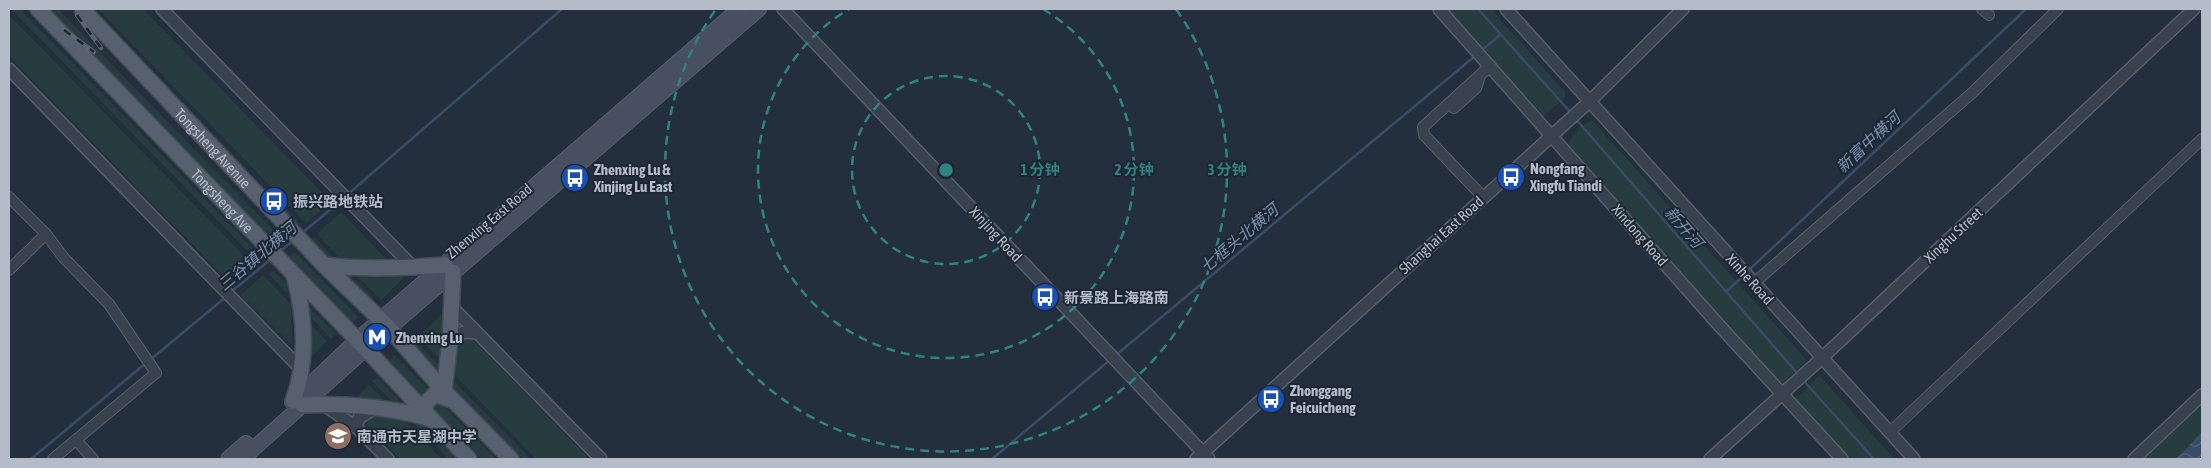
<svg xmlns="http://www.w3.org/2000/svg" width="2211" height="468" font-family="'Asap Condensed','Noto Sans SC',sans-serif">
<defs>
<pattern id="water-waves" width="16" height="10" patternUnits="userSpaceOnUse" patternTransform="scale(1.25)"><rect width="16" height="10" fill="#394c67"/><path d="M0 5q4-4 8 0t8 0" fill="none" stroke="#53647b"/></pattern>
</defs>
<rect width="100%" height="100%" fill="#242f3e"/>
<g fill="#263c3f">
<polygon points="11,9 20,9 261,257 257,261"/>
<polygon points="45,9 58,9 282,239 275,246"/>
<polygon points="92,9 247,169 243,173"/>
<polygon points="98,9 143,9 331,202 306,223"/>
<polygon points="1447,9 1491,9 1565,92 1565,97 1546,114 1542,114"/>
<polygon points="9,15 255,267 233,286 9,56"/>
<path d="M 1593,121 L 1804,357 L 1806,361 L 1783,383 L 1779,383 L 1568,147 C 1569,136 1583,123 1593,121 Z"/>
<polygon points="265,187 301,224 296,228 260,191"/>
<polygon points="341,212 389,262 344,262 317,234"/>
<polygon points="314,237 332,256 327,260 309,241"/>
<polygon points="295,252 358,317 351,324 287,258"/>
<polygon points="273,270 291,288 287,293 269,274"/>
<polygon points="349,274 373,298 369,303 345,278"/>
<polygon points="263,275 291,304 292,346 241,295"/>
<polygon points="356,275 401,275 404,277 381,300"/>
<polygon points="309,307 336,334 331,339 305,311"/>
<polygon points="445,311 589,459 536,459 418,337"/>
<polygon points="306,320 327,341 307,362"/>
<polygon points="414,340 440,366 436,371 410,344"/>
<polygon points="394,355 430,391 423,398 387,362"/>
<polygon points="1819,376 1821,377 1894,459 1849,459 1795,400"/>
<polygon points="377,377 400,401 396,405 372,381"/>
<polygon points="455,382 531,459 523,459 451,386"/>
<polygon points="369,385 442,459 400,459 348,406"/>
<polygon points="436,398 496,459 482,459 429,405"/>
<polygon points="2202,403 2202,459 2144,459"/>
<polygon points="416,417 457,459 449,459 412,422"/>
</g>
<polygon fill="url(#water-waves)" points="2202,432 2202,459 2175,459 2179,456"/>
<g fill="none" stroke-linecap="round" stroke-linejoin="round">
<g stroke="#394c67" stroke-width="2.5">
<polyline points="1478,9 1572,114"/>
<polyline points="1481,51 1501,34"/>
<polyline points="1575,118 1798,374"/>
<polyline points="348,194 562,9"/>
<polyline points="302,233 342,200"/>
<polyline points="279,252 294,240"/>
<polyline points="1749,270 2026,9"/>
<polyline points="231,292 271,259"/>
<polyline points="1726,292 1743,276"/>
<polyline points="1116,355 1475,56"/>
<polyline points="150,360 227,296"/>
<polyline points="1803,380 1874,459"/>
<polyline points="31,459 146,363"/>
<polyline points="992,459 1110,360"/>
</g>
<g stroke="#565f6c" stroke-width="12">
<g id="minor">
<polyline points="1982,9 1989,15"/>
<polyline points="1454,108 1476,88 1480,76"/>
<polyline points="9,197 46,234 64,258 109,304 156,373 53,459"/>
<polyline points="1483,197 1424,135 1423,127 1490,66"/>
<polyline points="9,270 46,234"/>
<polyline points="1754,283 1972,93 2058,9"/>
<polyline points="1890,432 2202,139"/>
<polyline points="76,440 93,459"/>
</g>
</g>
<g stroke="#565f6c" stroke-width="14">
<g id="tertiary">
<polyline points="162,9 413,267"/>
<polyline points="783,9 1209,459"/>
<polyline points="1439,9 1717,323 1842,459"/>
<polyline points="1506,9 1914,459"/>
<polyline points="9,69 301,369"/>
<polyline points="452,307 601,459"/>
<path d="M 450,340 C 459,332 465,331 477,333"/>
<polyline points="324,405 356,427 388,459"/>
<polyline points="356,427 359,418 375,408"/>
<polyline points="1196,459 1590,101 1683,9"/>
<polyline points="1710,459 1822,358 2194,9"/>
<polyline points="2134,459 2202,395"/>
</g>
</g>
<g stroke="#565f6c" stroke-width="16">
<g id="secondary">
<polyline points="292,402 357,340 739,9"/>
<polyline points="228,459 246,443"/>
<polyline points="242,459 389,328 759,9"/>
</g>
</g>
<g stroke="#414a57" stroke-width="18">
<g id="primary">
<path id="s1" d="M 38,9 L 366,349 L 469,459"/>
<path id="s2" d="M 82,9 L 324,265 L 389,328 L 444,391 L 511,459"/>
<path d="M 324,265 C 362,270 406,268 445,265"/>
<polyline points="444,391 450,340 453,272"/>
<path d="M 293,401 C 308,361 305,316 294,275"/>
<path d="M 303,405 C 343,403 392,407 431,419"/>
<polyline points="425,413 425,404 435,394 451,400"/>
</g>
</g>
<use href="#minor" stroke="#38414e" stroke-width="10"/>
<use href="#tertiary" stroke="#38414e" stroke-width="11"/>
<use href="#secondary" stroke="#465061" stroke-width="14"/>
<use href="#primary" stroke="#56606e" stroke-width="15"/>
<g stroke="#5a6575" stroke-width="4.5">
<g id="rail">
<polyline points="77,15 101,48"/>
<polyline points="64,30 94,52"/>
</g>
</g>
<use href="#rail" stroke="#1d2633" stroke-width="2.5" stroke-dasharray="8" stroke-linecap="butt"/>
</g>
<g fill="none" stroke="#308480" stroke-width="2.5" stroke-dasharray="9 6">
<circle cx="946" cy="170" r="94"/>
<path d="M1043 9A188 188 0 1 1 849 9"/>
<path d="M1176 9A281 281 0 1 1 716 9"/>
</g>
<defs>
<g id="bus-disc" transform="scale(1.4375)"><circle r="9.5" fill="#1a4fb4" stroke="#1d2633"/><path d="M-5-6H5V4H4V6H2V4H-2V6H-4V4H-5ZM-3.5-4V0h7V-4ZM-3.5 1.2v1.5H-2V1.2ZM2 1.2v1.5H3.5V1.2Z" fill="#fff"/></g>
<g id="metro-disc" transform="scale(1.4375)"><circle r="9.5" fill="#1a4fb4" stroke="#1d2633"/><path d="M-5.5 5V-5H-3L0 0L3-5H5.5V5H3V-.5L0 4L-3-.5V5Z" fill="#fff"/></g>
<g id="school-disc" transform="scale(1.4375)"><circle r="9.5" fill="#8d6e63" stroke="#1d2633"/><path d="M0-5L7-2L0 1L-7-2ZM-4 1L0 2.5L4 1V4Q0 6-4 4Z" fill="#fff"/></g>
</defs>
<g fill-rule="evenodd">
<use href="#bus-disc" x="1511" y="177"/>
<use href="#bus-disc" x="575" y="178"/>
<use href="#bus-disc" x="274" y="201"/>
<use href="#bus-disc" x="1045" y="297"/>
<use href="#metro-disc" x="377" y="337"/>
<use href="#bus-disc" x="1271" y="399"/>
<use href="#school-disc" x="338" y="436"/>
</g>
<g text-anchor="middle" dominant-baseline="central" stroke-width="4" stroke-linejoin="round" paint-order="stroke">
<g font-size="15" fill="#b4bcc9" stroke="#1d2633">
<text stroke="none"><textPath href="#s2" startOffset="191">Tongsheng Avenue</textPath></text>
<text stroke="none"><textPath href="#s1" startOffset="266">Tongsheng Ave</textPath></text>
<text transform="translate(489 221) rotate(-40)">Zhenxing East Road</text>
<text transform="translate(996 234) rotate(47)">Xinjing Road</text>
<text transform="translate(1441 235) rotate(-42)">Shanghai East Road</text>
<text transform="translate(1640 235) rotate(49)">Xindong Road</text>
<text transform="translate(1953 235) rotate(-43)">Xinghu Street</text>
<text transform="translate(1750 279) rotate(48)">Xinhe Road</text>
</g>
<g font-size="15" font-weight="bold" fill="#b4bcc9" stroke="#1d2633" text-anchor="start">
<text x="1530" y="168">Nongfang<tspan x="1530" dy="17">Xingfu Tiandi</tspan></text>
<text x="594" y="169">Zhenxing Lu &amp;<tspan x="594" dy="17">Xinjing Lu East</tspan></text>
<text x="293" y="201">振兴路地铁站</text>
<text x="1064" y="297">新景路上海路南</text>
<text x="396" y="337">Zhenxing Lu</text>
<text x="1290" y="390">Zhonggang<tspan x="1290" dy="17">Feicuicheng</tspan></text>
<text x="357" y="436">南通市天星湖中学</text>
</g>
<g font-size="16" font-style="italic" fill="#7c92b1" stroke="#1d2633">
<text transform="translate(1868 142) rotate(-43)">新富中横河</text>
<text transform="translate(1684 227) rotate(49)">新开河</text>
<text transform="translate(1239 238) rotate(-40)">七框头北横河</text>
<text transform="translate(257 256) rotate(-40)">三谷镇北横河</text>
</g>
</g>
<circle cx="946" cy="170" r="8" fill="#308480" stroke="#1d2633" stroke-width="2.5"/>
<g font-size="15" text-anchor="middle" font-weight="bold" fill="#308480" stroke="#1d2633" stroke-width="4" stroke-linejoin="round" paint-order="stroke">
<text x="1040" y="175">1 分钟</text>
<text x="1134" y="175">2 分钟</text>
<text x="1227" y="175">3 分钟</text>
</g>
<rect width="2211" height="468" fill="none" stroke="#b4bcc9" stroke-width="20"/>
</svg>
